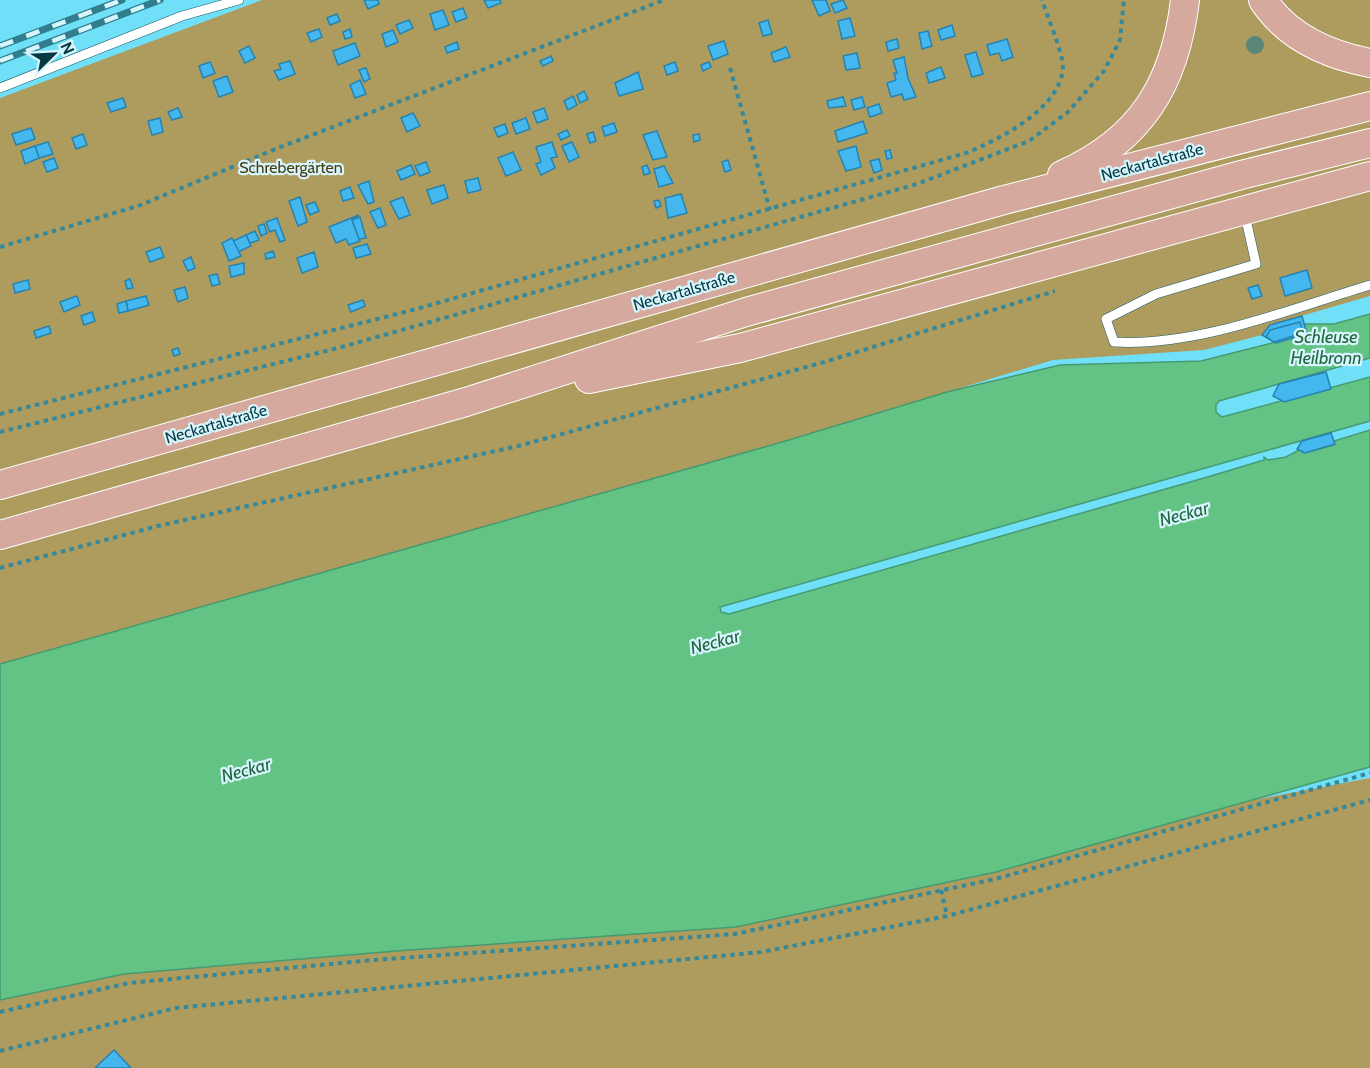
<svg xmlns="http://www.w3.org/2000/svg" width="1370" height="1068" font-family="Cabin,sans-serif">
<rect width="100%" height="100%" fill="#70e0f9"/>
<g fill="#ae9c5e">
<polygon points="262,0 1370,0 1370,296 1270,325 1262,335 1204,350 1053,360 789,440 0,664 0,98"/>
<polygon points="1370,778 1370,1068 0,1068 0,1000 124,974 396,951 736,927 996,872 1253,800"/>
</g>
<polygon fill="#62c385" stroke="#469a71" stroke-width="1.5" points="1370,314 1370,358 1219,401 1216,405 1216,412 1222,417 1370,377 1370,421 720,607 721,612 729,614 1211,476 1264,460 1264,457 1268,460 1286,457 1299,450 1305,453 1334,445 1334,441 1370,430 1370,767 996,872 736,927 396,951 124,974 0,1000 0,664 789,440 947,392 1060,365 1201,361 1307,334 1304,324 1334,324"/>
<g fill="#45b7ef" stroke="#2583af" stroke-width="1.5">
<polygon points="364,0 378,0 379,4 368,9"/>
<polygon points="484,0 500,0 501,3 488,8"/>
<polygon points="812,0 826,0 830,11 819,16"/>
<polygon points="843,0 847,8 835,13 831,4"/>
<polygon points="463,8 467,18 456,22 452,12"/>
<polygon points="443,10 449,25 435,30 430,14"/>
<polygon points="337,14 340,21 330,25 327,18"/>
<polygon points="850,18 855,36 842,39 838,21"/>
<polygon points="409,20 413,28 400,34 396,25"/>
<polygon points="768,20 772,34 763,36 759,23"/>
<polygon points="952,25 955,36 941,40 938,30"/>
<polygon points="319,29 322,37 311,42 307,33"/>
<polygon points="350,29 352,37 345,39 343,32"/>
<polygon points="393,30 398,42 386,47 382,34"/>
<polygon points="928,31 932,46 922,49 919,33"/>
<polygon points="897,39 899,48 888,51 886,42"/>
<polygon points="1007,39 1013,57 1002,61 999,53 990,55 987,45"/>
<polygon points="724,41 728,54 713,60 708,46"/>
<polygon points="457,42 459,49 447,53 445,47"/>
<polygon points="355,43 360,56 338,65 333,51"/>
<polygon points="249,46 255,58 245,63 239,51"/>
<polygon points="786,47 790,57 774,62 771,53"/>
<polygon points="976,52 983,74 972,77 965,55"/>
<polygon points="857,53 860,68 846,70 843,56"/>
<polygon points="551,56 553,61 543,66 540,61"/>
<polygon points="904,57 908,78 916,97 904,100 902,94 891,97 887,83 896,80 894,73 897,73 893,60"/>
<polygon points="290,61 295,74 279,80 274,71 281,69 279,64"/>
<polygon points="210,62 215,73 203,78 199,66"/>
<polygon points="675,62 678,71 667,75 664,66"/>
<polygon points="709,62 711,67 703,71 701,65"/>
<polygon points="941,67 945,78 929,83 926,73"/>
<polygon points="366,68 370,79 364,82 359,70"/>
<polygon points="638,72 643,89 619,96 615,83"/>
<polygon points="227,76 233,92 219,97 213,81"/>
<polygon points="360,80 366,94 355,98 350,85"/>
<polygon points="584,91 588,99 580,103 577,95"/>
<polygon points="573,96 577,105 568,110 564,101"/>
<polygon points="843,97 846,106 829,108 827,101"/>
<polygon points="862,97 865,107 854,110 851,100"/>
<polygon points="123,98 126,107 111,112 107,103"/>
<polygon points="879,104 882,113 870,117 867,108"/>
<polygon points="178,108 182,117 172,120 168,112"/>
<polygon points="544,108 548,119 537,123 533,112"/>
<polygon points="413,113 420,126 407,132 401,118"/>
<polygon points="160,118 163,132 152,135 148,121"/>
<polygon points="526,118 530,129 516,134 512,123"/>
<polygon points="863,121 867,133 838,142 835,131"/>
<polygon points="614,123 617,132 605,136 602,127"/>
<polygon points="505,124 508,133 498,137 494,128"/>
<polygon points="31,128 35,139 16,145 12,134"/>
<polygon points="567,130 570,136 561,140 558,134"/>
<polygon points="657,131 667,157 653,160 643,135"/>
<polygon points="593,132 596,141 590,143 587,134"/>
<polygon points="83,134 87,145 76,149 72,138"/>
<polygon points="699,134 700,140 694,142 693,135"/>
<polygon points="48,142 53,154 39,158 35,146"/>
<polygon points="552,142 557,157 551,158 555,168 541,175 536,164 541,162 536,147"/>
<polygon points="572,142 579,157 569,162 562,146"/>
<polygon points="35,146 39,158 25,164 21,151"/>
<polygon points="856,146 861,167 846,171 838,151"/>
<polygon points="890,150 892,158 887,159 885,151"/>
<polygon points="513,152 521,170 506,176 498,158"/>
<polygon points="54,158 58,168 47,172 43,162"/>
<polygon points="879,159 882,170 874,173 870,161"/>
<polygon points="728,160 731,170 725,172 722,162"/>
<polygon points="426,162 430,172 420,176 415,166"/>
<polygon points="411,165 415,174 401,180 397,171"/>
<polygon points="647,165 650,173 644,175 642,167"/>
<polygon points="664,166 673,183 659,187 654,169"/>
<polygon points="478,178 481,190 468,193 465,181"/>
<polygon points="369,181 374,202 368,204 358,185"/>
<polygon points="444,185 448,198 432,204 427,190"/>
<polygon points="350,187 354,198 343,201 340,191"/>
<polygon points="681,194 687,213 668,218 665,198"/>
<polygon points="300,197 307,222 298,226 289,201"/>
<polygon points="403,197 410,215 399,219 390,202"/>
<polygon points="659,200 661,206 656,208 654,201"/>
<polygon points="315,202 319,211 310,215 306,205"/>
<polygon points="380,208 386,225 378,228 370,212"/>
<polygon points="359,215 352,220 360,241 349,245 346,239 336,243 329,227"/>
<polygon points="360,217 366,238 359,239 352,220"/>
<polygon points="277,218 285,240 280,242 275,230 270,232 266,222"/>
<polygon points="264,224 267,233 261,236 258,226"/>
<polygon points="255,231 259,240 250,243 246,235"/>
<polygon points="246,235 251,246 238,252 233,241"/>
<polygon points="232,238 241,256 229,261 222,243"/>
<polygon points="367,244 371,254 356,258 353,248"/>
<polygon points="160,247 164,257 150,262 146,252"/>
<polygon points="273,251 275,257 266,259 265,254"/>
<polygon points="314,252 318,267 302,273 297,258"/>
<polygon points="191,257 195,268 188,271 183,261"/>
<polygon points="244,263 244,274 231,277 229,266"/>
<polygon points="1307,270 1312,288 1285,296 1280,278"/>
<polygon points="217,274 220,284 212,286 209,276"/>
<polygon points="130,279 133,288 127,289 125,281"/>
<polygon points="28,280 30,289 15,293 13,284"/>
<polygon points="1258,285 1262,296 1252,299 1248,288"/>
<polygon points="185,287 188,298 178,302 174,290"/>
<polygon points="77,296 80,305 64,312 60,302"/>
<polygon points="146,296 149,305 128,311 126,301"/>
<polygon points="363,300 365,306 351,312 348,305"/>
<polygon points="126,301 128,311 119,313 117,304"/>
<polygon points="92,312 95,321 84,325 81,316"/>
<polygon points="1302,316 1307,334 1276,343 1262,335 1270,325"/>
<polygon points="1300,322 1303,333 1274,342 1266,337 1270,330"/>
<polygon points="49,326 51,333 36,338 34,331"/>
<polygon points="178,348 180,354 174,356 172,350"/>
<polygon points="1326,372 1331,389 1284,402 1273,396 1279,384"/>
<polygon points="1331,433 1335,444 1305,453 1297,449 1302,441"/>
<polygon points="114,1050 131,1068 95,1068"/>
</g>
<g fill="none" stroke-linecap="round" stroke-linejoin="round">
<g stroke="#1e5c68" stroke-width="10">
<g id="lane">
<polyline points="0,88 182,16 239,0"/>
<path d="M 1245,215 L 1256,264 L 1156,294 L 1106,319 L 1114,342 C 1197,347 1290,309 1370,285"/>
</g>
</g>
<g stroke="#fff" stroke-width="30">
<g id="primary">
<path d="M 1263,0 C 1287,37 1329,55 1370,63"/>
<path d="M 1062,175 C 1141,140 1175,84 1185,0"/>
<polyline points="589,379 740,348 1370,176"/>
<polyline points="0,485 1004,200 1370,106"/>
<polyline points="0,535 466,402 746,312 1241,175 1370,143"/>
</g>
</g>
<g stroke="#378899" stroke-width="4" stroke-dasharray="4.5 4.5" stroke-linecap="butt">
<polyline points="730,68 770,210"/>
<polyline points="0,247 138,206 278,148 664,0"/>
<path d="M 0,414 L 409,311 L 966,153 C 998,140 1061,109 1063,67 C 1063,54 1047,15 1042,0"/>
<polyline points="0,432 338,348 917,184 1029,141 1068,112 1104,71 1120,40 1124,0"/>
<polyline points="0,568 158,526 518,446 821,363 1055,291"/>
<polyline points="941,890 947,916"/>
<polyline points="0,1012 129,983 373,960 735,934 995,879 1370,773"/>
<polyline points="0,1051 176,1008 761,952 947,916 1370,800"/>
</g>
<use href="#lane" stroke="#fff" stroke-width="9"/>
<use href="#primary" stroke="#d6a99f" stroke-width="28"/>
<g stroke="#307d8d" stroke-width="7">
<g id="rail">
<polyline points="0,46 122,0"/>
<polyline points="0,61 160,0"/>
</g>
</g>
<use href="#rail" stroke="#d7f5fc" stroke-width="4.5" stroke-dasharray="14" stroke-linecap="butt"/>
</g>
<circle fill="#5a8678" cx="1255" cy="45" r="9"/>
<g text-anchor="middle" dominant-baseline="central" stroke-width="4.5" stroke-linejoin="round" paint-order="stroke">
<g font-size="16" fill="#043943" stroke="#d7f5fc">
<text transform="translate(1152 162) rotate(-15)">Neckartalstraße</text>
<text transform="translate(684 291) rotate(-16)">Neckartalstraße</text>
<text transform="translate(216 424) rotate(-16)">Neckartalstraße</text>
</g>
<g font-size="16" fill="#483c0f" stroke="#d7f5fc">
<text x="291" y="167">Schrebergärten</text>
</g>
<g font-size="18" font-style="italic" fill="#22673e" stroke="#d7f5fc">
<text x="1326" y="337">Schleuse<tspan x="1326" dy="21">Heilbronn</tspan></text>
<text transform="translate(1184 514) rotate(-15)">Neckar</text>
<text transform="translate(715 642) rotate(-15)">Neckar</text>
<text transform="translate(246 770) rotate(-15)">Neckar</text>
</g>
</g>
<g transform="translate(54 54) rotate(66)" stroke="#d7f5fc" stroke-width="4.5" paint-order="stroke">
<path d="M0-4.5L10 22L0 15L-10 22Z" fill="#043943"/>
<text y="-9" font-size="16" font-weight="bold" text-anchor="middle" fill="#043943">N</text>
</g>
</svg>
